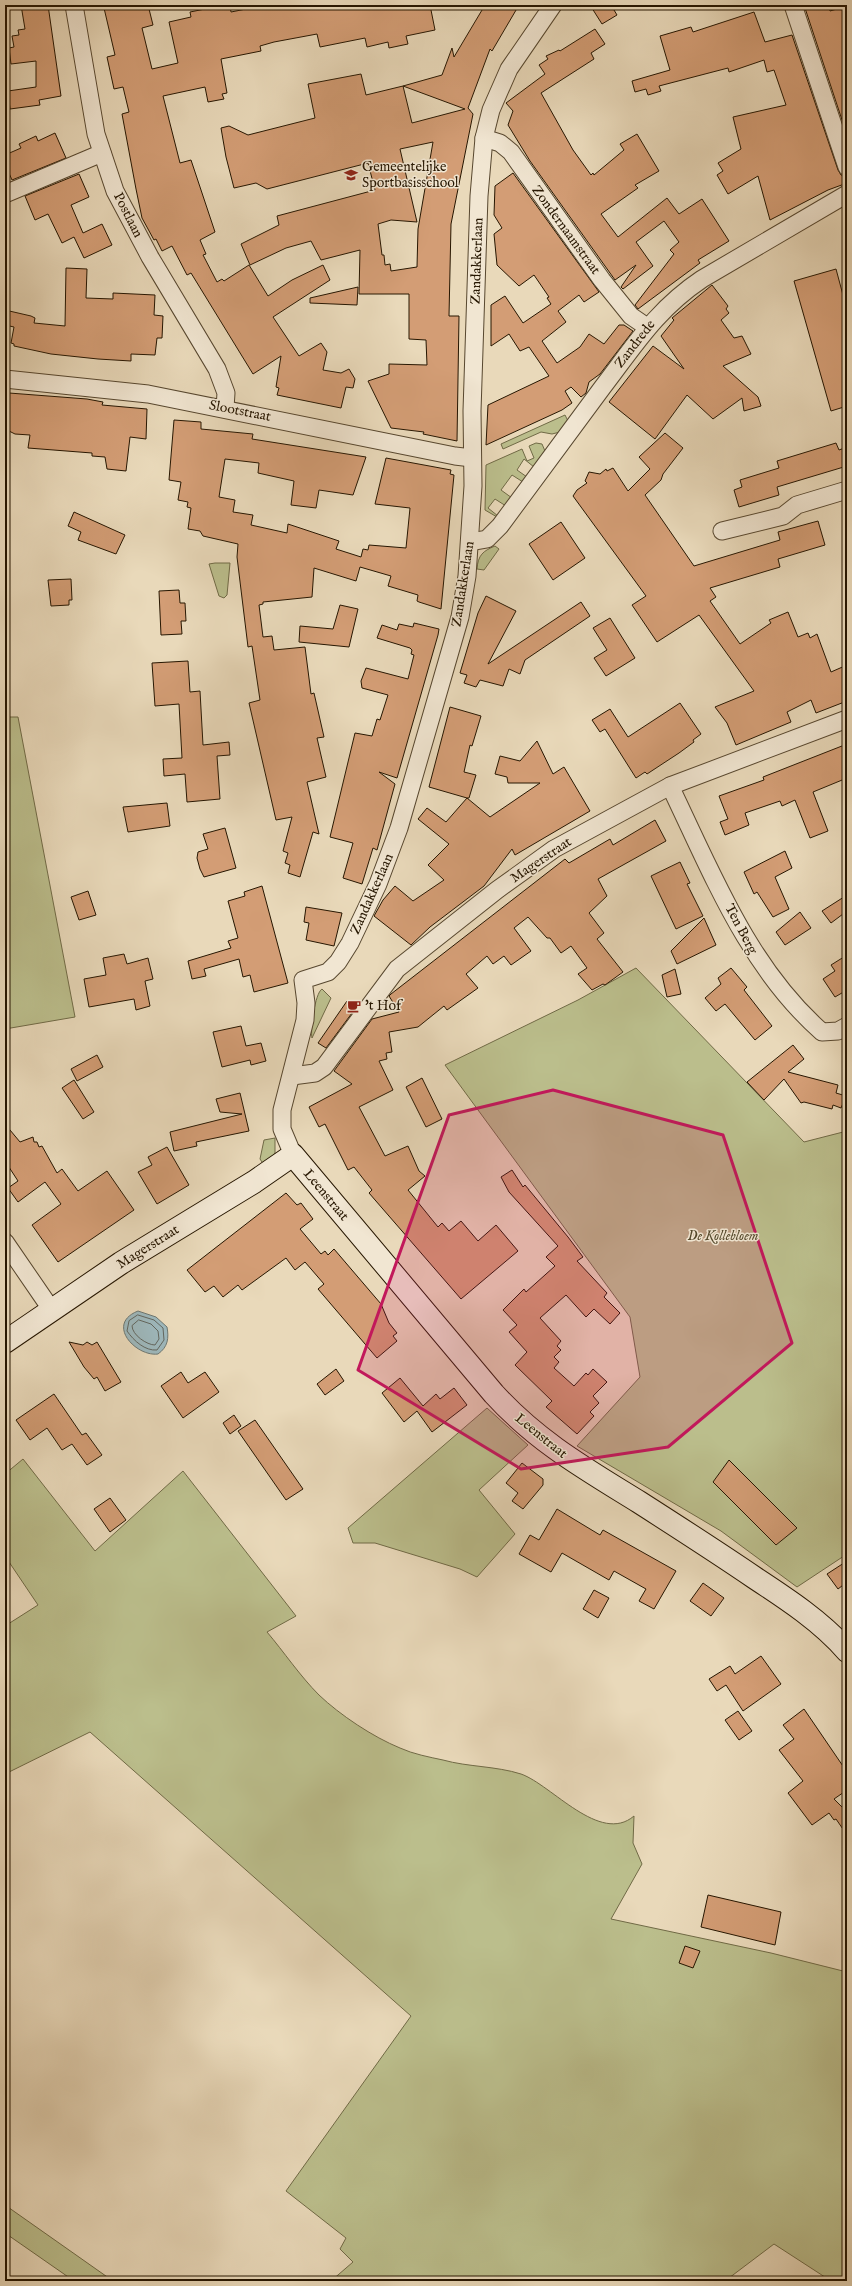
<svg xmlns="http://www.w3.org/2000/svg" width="852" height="2286" font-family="'IM FELL English',serif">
<rect width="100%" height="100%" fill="#e9d9ba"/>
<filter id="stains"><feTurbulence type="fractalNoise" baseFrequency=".005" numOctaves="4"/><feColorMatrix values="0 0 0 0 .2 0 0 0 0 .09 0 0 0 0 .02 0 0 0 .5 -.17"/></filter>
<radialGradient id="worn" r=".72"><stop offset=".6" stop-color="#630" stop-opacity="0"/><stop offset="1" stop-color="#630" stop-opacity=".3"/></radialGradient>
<g fill="#bbbe8c" stroke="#706a46">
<polygon points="565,415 568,421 560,432 552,434 541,432 503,449 501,444"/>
<polygon points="536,443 542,444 545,451 534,467 524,459 517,470 527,477 523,482 512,475 501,490 512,498 506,506 495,499 488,508 498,516 497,517 485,510 486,465 522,449 527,461 534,458 529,446"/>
<path d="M 495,546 L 499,549 L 484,570 L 477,569 C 478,555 483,551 495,546 Z"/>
<polygon points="215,563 230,563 227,595 224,598 219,596 209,564"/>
<polygon points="5,717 18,717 75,1017 5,1029"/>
<polygon points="636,968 804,1142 847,1131 847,1554 797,1587 721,1531 577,1446 640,1377 630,1317 445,1065 578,1000"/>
<path d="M 322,989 L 331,998 L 312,1038 C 310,1030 315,993 322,989 Z"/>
<polygon points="275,1138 275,1155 264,1165 260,1159 264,1140"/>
<polygon points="487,1408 528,1445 479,1490 515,1534 477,1577 460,1569 375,1543 353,1543 348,1528"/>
<path d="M 23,1459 L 95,1551 L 183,1471 L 296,1616 L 267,1632 C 284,1652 300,1676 319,1695 C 340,1715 373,1737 400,1748 C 413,1754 429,1757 443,1760 C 468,1767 496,1766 521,1774 C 552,1785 600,1845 634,1816 L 633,1843 L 642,1864 L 611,1919 L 771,1953 L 847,1972 L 847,2281 L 831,2281 L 774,2244 L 725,2281 L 331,2281 L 353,2262 L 340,2249 L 346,2238 L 286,2191 L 411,2016 L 90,1732 L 5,1774 L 5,1626 L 38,1605 L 5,1556 L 5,1474 Z"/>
<polygon points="5,2205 113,2281 74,2281 5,2233"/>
</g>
<path fill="#9db7bb" stroke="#6d7771" d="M 138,1311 L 156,1317 L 167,1327 C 169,1338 168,1347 158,1354 C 136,1357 105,1324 138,1311 Z"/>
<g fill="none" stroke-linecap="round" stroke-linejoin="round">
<g stroke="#62665e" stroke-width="1">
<path d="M 138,1315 L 154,1320 L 163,1328 L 164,1340 L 157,1350 C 145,1351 134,1341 127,1331 L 129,1321 Z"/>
<path d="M 139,1320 L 151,1324 L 158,1331 L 159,1339 L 155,1345 C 147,1345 132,1335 132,1326 Z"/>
</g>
</g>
<g fill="#d39d75" stroke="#261601" fill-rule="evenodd">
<polygon points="21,5 48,5 61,96 39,100 40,105 10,109 8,91 36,87 36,61 11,64 9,48 14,47 12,36 19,35 18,30 25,29"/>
<polygon points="115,5 148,5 153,25 142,28 152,69 178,63 169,22 191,17 190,12 225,5 230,5 231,12 266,5 430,5 435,30 406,36 408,44 389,48 388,42 367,47 365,38 320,47 317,34 274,42 260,46 261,51 221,59 227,93 222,94 224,99 208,102 205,87 163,96 180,163 191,160 215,232 200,240 206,254 203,255 217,282 222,279 224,281 249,265 268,296 292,280 323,265 330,280 273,317 299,356 321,343 327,352 323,370 341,373 349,369 355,379 353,388 346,387 341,408 277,395 279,388 276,387 281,356 253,374 191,273 187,275 172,246 162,251 156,239 154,240 142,218 136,189 122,114 129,112 123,87 114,89 107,57 115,55 104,8"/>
<path d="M 485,5 L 519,5 L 492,51 L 490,49 L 468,108 L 473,114 L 451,224 L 449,316 L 459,316 L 457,441 L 423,434 L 424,432 L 391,428 L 368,381 L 389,374 L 389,364 L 427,365 L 426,340 L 409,339 L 409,294 L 359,294 L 360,250 L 321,260 L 311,241 L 286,248 L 250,265 L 241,244 L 279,225 L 277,216 L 375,190 L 368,163 L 267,189 L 256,183 L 234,188 L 226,157 L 221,128 L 229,126 L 248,135 L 315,118 L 308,84 L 361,74 L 366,95 L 403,86 L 412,123 L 465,109 L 403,86 L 442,75 L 452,48 L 454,57 ZM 433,142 L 418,229 L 417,267 L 391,271 L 390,264 L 385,265 L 384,255 L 382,255 L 378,224 L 391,220 L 417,222 L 400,149 Z"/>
<polygon points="590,5 611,5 617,15 602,24"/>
<polygon points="804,5 829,5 830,11 847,6 847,135"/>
<polygon points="754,12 765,42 792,35 838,170 841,175 847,177 847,183 828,190 770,220 758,176 728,194 717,175 723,171 718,163 741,149 733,117 786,105 774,70 767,72 764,60 729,72 728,68 659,86 661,91 648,95 646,89 635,92 632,81 670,70 660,36 691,27 693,32"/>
<polygon points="595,29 605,44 591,53 594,59 541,93 573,150 591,175 593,173 594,175 624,150 620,144 637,134 659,171 635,185 638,188 601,214 618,237 667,198 679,214 702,199 729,241 698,260 700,263 638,309 635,305 674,254 670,250 679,242 664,221 636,242 653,266 623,289 621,287 636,265 615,280 530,161 508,125 513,111 506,103 545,74 539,65 548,59 546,56 559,50 560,51"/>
<polygon points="55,133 66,158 12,180 5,164 5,155 21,148 19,144 36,136 38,141"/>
<polygon points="513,173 599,292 584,302 579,295 558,311 566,322 542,341 557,363 580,347 589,334 604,344 619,325 624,325 633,331 600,374 589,382 586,393 581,397 571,387 565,391 572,403 562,410 486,445 488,405 549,376 529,347 520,351 509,334 491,346 491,305 505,296 523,323 551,304 547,298 549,297 534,275 519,286 497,265 494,234 502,228 494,215 495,186"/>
<polygon points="79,174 89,197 71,205 83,233 102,224 112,245 84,258 74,237 62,243 48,214 35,220 25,196"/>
<polygon points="66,268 87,269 86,298 113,299 113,293 155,295 154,315 163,316 162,338 157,338 155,355 131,354 131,361 98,359 51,354 14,346 14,344 11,343 14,327 5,325 5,310 31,316 35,318 34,323 65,326"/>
<polygon points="836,269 847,310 847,406 831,411 794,281"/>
<polygon points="712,285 728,306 726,309 729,313 721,320 734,338 742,336 751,354 723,366 758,397 761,406 744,411 742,398 713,419 687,395 655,439 609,402 653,346 684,369 661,336 674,320 672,318"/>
<polygon points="358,287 357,305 310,303 310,298"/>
<polygon points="9,393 87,399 103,402 102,405 147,409 146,439 130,437 126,471 107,469 105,457 92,456 92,453 28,448 30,435 15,434 5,429 5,397 9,397"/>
<polygon points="174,420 201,422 201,429 253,434 252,439 366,457 353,495 319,490 316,508 291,505 294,481 258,473 259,463 225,459 219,497 235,500 233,512 253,515 251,525 287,533 288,524 339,541 336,549 361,557 363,549 368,550 369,545 406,548 410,508 375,504 386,458 451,470 450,474 454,475 441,609 419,602 417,601 418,595 388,586 391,576 360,567 356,581 314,568 312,597 263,602 263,604 259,605 263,637 272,636 274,650 305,647 311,694 314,693 324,737 317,738 326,777 307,782 319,834 313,832 300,877 288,873 290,865 285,863 288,853 283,851 292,817 276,820 249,703 260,700 252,646 248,647 237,557 238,544 203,536 200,531 188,529 191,508 187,507 188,502 178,500 181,482 169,480"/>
<polygon points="665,433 683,448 663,474 661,480 645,495 694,566 780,540 778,532 818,521 825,545 778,559 780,567 710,588 716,597 710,601 740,644 771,623 769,620 788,612 798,637 808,633 810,638 817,634 831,672 847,665 847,701 816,713 811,700 787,712 791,722 736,745 727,723 715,707 754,691 699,615 657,642 632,605 646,596 573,496 577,490 587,483 585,481 589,472 600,474 606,469 607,471 613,468 628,491 650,469 639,457"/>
<polygon points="836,443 839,450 847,447 847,466 777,487 779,495 739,507 734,490 742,487 740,480 779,468 777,461"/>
<polygon points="74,512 125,535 116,554 78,540 81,532 68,526"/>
<polygon points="561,522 585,558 553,580 529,544"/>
<polygon points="71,579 72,600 69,600 69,605 51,606 48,580"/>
<polygon points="179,590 180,603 185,603 186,621 181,621 182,634 161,635 159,591"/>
<polygon points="486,596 516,611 488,664 581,602 590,616 525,660 520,674 509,669 503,686 480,680 476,687 464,683 467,675 460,673 478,613"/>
<polygon points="340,605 358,609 349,647 299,642 300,626 333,629"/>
<polygon points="610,618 635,658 606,676 594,658 607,650 593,628"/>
<polygon points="414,623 439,629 438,635 397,778 379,772 395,784 377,850 373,848 362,884 343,878 353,843 330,837 355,733 372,736 377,719 380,720 388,695 362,688 361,681 366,668 408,679 414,655 411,654 412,650 410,648 377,638 382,625 397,630 399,624 413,627"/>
<polygon points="188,661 190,692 200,691 203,745 229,742 230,755 217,756 220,799 187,802 185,774 164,776 163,759 182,758 179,704 155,706 152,663"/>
<polygon points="680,703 701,734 693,740 694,742 679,753 647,774 645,772 636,778 605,729 600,732 592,720 610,709 628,737"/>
<polygon points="450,707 481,716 472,746 470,745 464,772 476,775 469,798 467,798 490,817 540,783 508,783 507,777 495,774 500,756 520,761 537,741 553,774 564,767 590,811 515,855 512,849 484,886 430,927 411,945 374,916 383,900 395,886 413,901 444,880 428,865 449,844 418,819 427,808 446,822 467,798 429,787"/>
<polygon points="847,744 847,778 813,792 828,831 810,838 795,800 782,806 780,801 745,813 749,825 725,835 720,822 728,819 719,796 764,780 763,777"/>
<polygon points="167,803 170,826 128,832 123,807"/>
<polygon points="655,820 666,841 598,879 607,896 589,913 604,933 597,939 623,972 605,985 603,984 592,990 578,974 587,968 571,946 561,953 550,938 547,938 528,917 514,928 531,951 511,965 504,956 493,964 487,956 466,974 478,988 471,993 447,1010 444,1006 418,1027 389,1032 392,1052 386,1053 387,1059 379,1061 393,1090 359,1107 385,1156 408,1146 419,1171 425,1176 408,1190 438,1227 442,1223 449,1231 461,1221 478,1241 496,1225 518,1251 461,1299 369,1193 372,1190 354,1167 348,1170 325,1124 319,1127 309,1107 352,1084 334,1071 372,1019 399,1012 389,996 391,994 565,859 569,863 610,839 613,845"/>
<polygon points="225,828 236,868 204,877 200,869 197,858 198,852 208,849 203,834"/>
<polygon points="785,851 792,868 775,877 789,909 773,917 757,892 754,894 744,872"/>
<polygon points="680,862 690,883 687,884 703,916 676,929 651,876"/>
<polygon points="262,886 288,983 254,992 250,975 243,977 239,959 204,969 206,976 192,979 188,961 231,948 228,941 238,938 228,901 245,896 244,892"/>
<polygon points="88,891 96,915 79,920 71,897"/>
<polygon points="847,895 847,911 831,923 822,911"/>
<polygon points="306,907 342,913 334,946 306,940 309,923 304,922"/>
<polygon points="800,912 811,928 785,945 776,932"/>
<polygon points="704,918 716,945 677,964 671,951"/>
<polygon points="124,954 127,964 148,958 153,979 145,981 150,1006 136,1010 134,999 89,1007 84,979 106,975 103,958"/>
<polygon points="847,955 847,990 835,997 823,979 835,971 831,965"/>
<polygon points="731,968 747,987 744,990 772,1026 755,1040 725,1004 716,1011 705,998 721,984 718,978"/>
<polygon points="675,969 681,994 667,997 662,975"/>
<polygon points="347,1001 355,1009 326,1048 318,1043"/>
<polygon points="241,1026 246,1046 261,1043 266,1061 251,1065 250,1060 222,1067 213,1032"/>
<polygon points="793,1045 804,1059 788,1072 838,1085 836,1093 846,1096 841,1108 833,1105 832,1109 804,1102 801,1103 784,1079 764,1100 747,1082"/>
<polygon points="97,1055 103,1067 77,1081 71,1069"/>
<polygon points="422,1078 442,1119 426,1127 406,1087"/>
<polygon points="74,1080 94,1112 83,1119 62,1088"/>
<polygon points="240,1093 249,1131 196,1142 197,1146 174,1151 170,1132 242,1114 220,1112 216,1099"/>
<polygon points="5,1124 20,1142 33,1137 34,1142 37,1142 39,1147 42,1146 57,1173 62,1169 78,1191 107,1171 134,1210 58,1262 32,1225 61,1204 45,1182 18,1202 8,1188 18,1181 5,1161"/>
<polygon points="167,1147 189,1185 157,1204 138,1172 152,1165 148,1157"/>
<polygon points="512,1170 523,1187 525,1185 568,1237 583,1257 577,1261 607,1293 604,1297 620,1313 610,1324 594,1309 586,1317 566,1295 540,1318 561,1341 557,1346 561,1350 554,1357 559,1362 554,1368 574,1386 586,1373 588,1375 593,1369 607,1382 593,1396 599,1403 590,1412 594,1416 577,1434 546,1407 552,1401 515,1365 527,1352 509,1332 517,1325 503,1310 524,1289 526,1292 555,1266 546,1257 558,1246 509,1192 501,1177"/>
<polygon points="286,1193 297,1205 301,1203 313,1219 300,1229 321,1254 325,1251 328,1255 334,1249 381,1304 389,1323 397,1333 393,1336 397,1341 377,1358 318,1289 324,1284 305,1262 295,1270 286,1258 242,1290 238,1285 223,1297 214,1286 205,1292 187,1270"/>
<polygon points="69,1342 83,1345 87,1342 92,1345 97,1342 121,1382 105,1391 97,1377 94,1379 84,1367"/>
<polygon points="336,1369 344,1381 325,1395 317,1384"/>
<polygon points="181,1372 188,1383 205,1372 219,1392 183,1418 161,1386"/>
<polygon points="400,1378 423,1406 436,1394 440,1399 454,1388 467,1405 432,1432 417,1411 404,1422 382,1393"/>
<polygon points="54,1394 82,1435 86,1433 102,1455 87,1465 72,1444 62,1450 47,1428 30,1440 16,1420"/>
<polygon points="234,1415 241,1426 230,1434 223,1423"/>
<polygon points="255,1420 303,1489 286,1500 238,1431"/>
<polygon points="729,1460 797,1528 776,1545 713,1482"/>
<polygon points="522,1463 543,1479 543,1485 523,1509 512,1501 518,1493 506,1483"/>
<polygon points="110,1498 126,1520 110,1532 94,1509"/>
<polygon points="557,1509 600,1535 603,1530 676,1571 654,1609 639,1601 646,1589 614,1571 609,1580 562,1553 551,1572 519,1554 530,1535 539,1540"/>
<polygon points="847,1561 847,1582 838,1589 827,1574"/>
<polygon points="703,1583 724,1598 711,1616 690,1601"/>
<polygon points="594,1590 609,1598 598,1618 583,1609"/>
<polygon points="761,1656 781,1684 743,1711 726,1685 717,1691 709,1679 730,1666 735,1674"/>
<polygon points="804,1709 847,1772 847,1790 834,1799 847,1812 847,1835 836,1819 834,1820 829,1813 812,1825 788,1793 803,1781 779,1750 794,1739 783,1725"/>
<polygon points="738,1711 752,1731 739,1740 725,1720"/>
<polygon points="708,1895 781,1912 775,1945 701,1927"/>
<polygon points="685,1946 700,1951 693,1968 679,1963"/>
</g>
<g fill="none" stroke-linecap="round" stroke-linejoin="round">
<g stroke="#57472f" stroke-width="19">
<g id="street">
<polyline points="74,5 96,134 115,191 150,257 217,369 226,393 225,408"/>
<polyline points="793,5 847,167"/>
<polyline points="484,138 500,143 511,152 602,280 631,316 647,327"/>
<polyline points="5,194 102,153"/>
<polyline points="5,379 148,394 455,456 472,458"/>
<polyline points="722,531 783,516 797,505 847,490"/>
<path d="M 470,542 L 487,539 L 500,526 C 534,480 568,434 602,388 C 635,345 656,310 702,279 L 847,194"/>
<path d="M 670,786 C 712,873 748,967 822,1032 L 838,1031 L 847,1026"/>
<polyline points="292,1076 315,1073 324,1067 397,969 497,890 554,849 670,786 847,719"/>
<polyline points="293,1155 282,1129 282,1110 305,1020 306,1003 303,980 328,972 338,962 350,943 378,884 399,828 460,617 467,576 473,486 472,411 479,196 484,138 491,110 509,69 553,5"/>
<polyline points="5,1242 51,1309"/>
</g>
</g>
<g stroke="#261601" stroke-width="24">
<path id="secondary" d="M 5,1342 L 121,1263 L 254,1182 L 293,1155 L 494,1394 C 538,1442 584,1468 639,1502 C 678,1527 717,1552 755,1578 C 787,1599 822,1622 847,1651"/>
</g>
<use href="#street" stroke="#f1e6d2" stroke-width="17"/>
<use href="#secondary" stroke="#f1e6d2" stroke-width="22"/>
</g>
<path fill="#c2185b" fill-opacity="0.2" stroke="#c2185b" stroke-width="3" stroke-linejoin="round" d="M 553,1090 L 723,1135 L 792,1343 L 668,1447 L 521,1469 L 358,1370 L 449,1115 Z"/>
<defs>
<g id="school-bare" transform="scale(1.08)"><path d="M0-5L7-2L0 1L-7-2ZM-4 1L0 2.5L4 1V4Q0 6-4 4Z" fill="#8f2418" stroke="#f1e6d2" stroke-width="2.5" paint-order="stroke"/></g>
<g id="cafe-bare" transform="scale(1.08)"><path d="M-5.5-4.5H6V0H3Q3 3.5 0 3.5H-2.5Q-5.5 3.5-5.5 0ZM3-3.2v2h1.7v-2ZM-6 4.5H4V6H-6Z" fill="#8f2418" stroke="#f1e6d2" stroke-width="2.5" paint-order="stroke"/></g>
</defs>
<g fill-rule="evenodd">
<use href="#school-bare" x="351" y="175"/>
<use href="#cafe-bare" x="354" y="1006"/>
</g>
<g text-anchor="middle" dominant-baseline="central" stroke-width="3" stroke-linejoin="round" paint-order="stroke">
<g font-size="14" fill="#261601" stroke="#f1e6d2" text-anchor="start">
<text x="362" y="167">Gemeentelijke<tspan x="362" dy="16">Sportbasisschool</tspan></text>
<text x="365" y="1006">'t Hof</text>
</g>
<g font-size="14" fill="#261601" stroke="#f1e6d2">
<text transform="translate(128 215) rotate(63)">Postlaan</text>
<text transform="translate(566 230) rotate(54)">Zondernaamstraat</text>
<text transform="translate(477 261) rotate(-88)">Zandakkerlaan</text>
<text transform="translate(635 344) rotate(-52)">Zandrede</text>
<text transform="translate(240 411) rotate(11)">Slootstraat</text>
<text transform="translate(463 584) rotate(-81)">Zandakkerlaan</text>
<text transform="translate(541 860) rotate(-34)">Magerstraat</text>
<text transform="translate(372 894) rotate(-66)">Zandakkerlaan</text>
<text transform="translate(741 929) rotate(62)">Ten Berg</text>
<text transform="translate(326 1195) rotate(50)">Leenstraat</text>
<text transform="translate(148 1247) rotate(-32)">Magerstraat</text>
<text transform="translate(541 1436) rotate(39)">Leenstraat</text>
</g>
<g font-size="14" font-style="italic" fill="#53482b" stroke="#f1e6d2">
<text x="723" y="1236">De Kollebloem</text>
</g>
</g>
<rect width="852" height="2286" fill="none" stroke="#e9d9ba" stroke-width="20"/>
<rect x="6" y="6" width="840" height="2274" fill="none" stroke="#261601" stroke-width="2"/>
<rect x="10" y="10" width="832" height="2266" fill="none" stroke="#261601"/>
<rect width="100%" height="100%" filter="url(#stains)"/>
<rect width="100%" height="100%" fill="url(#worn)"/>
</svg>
